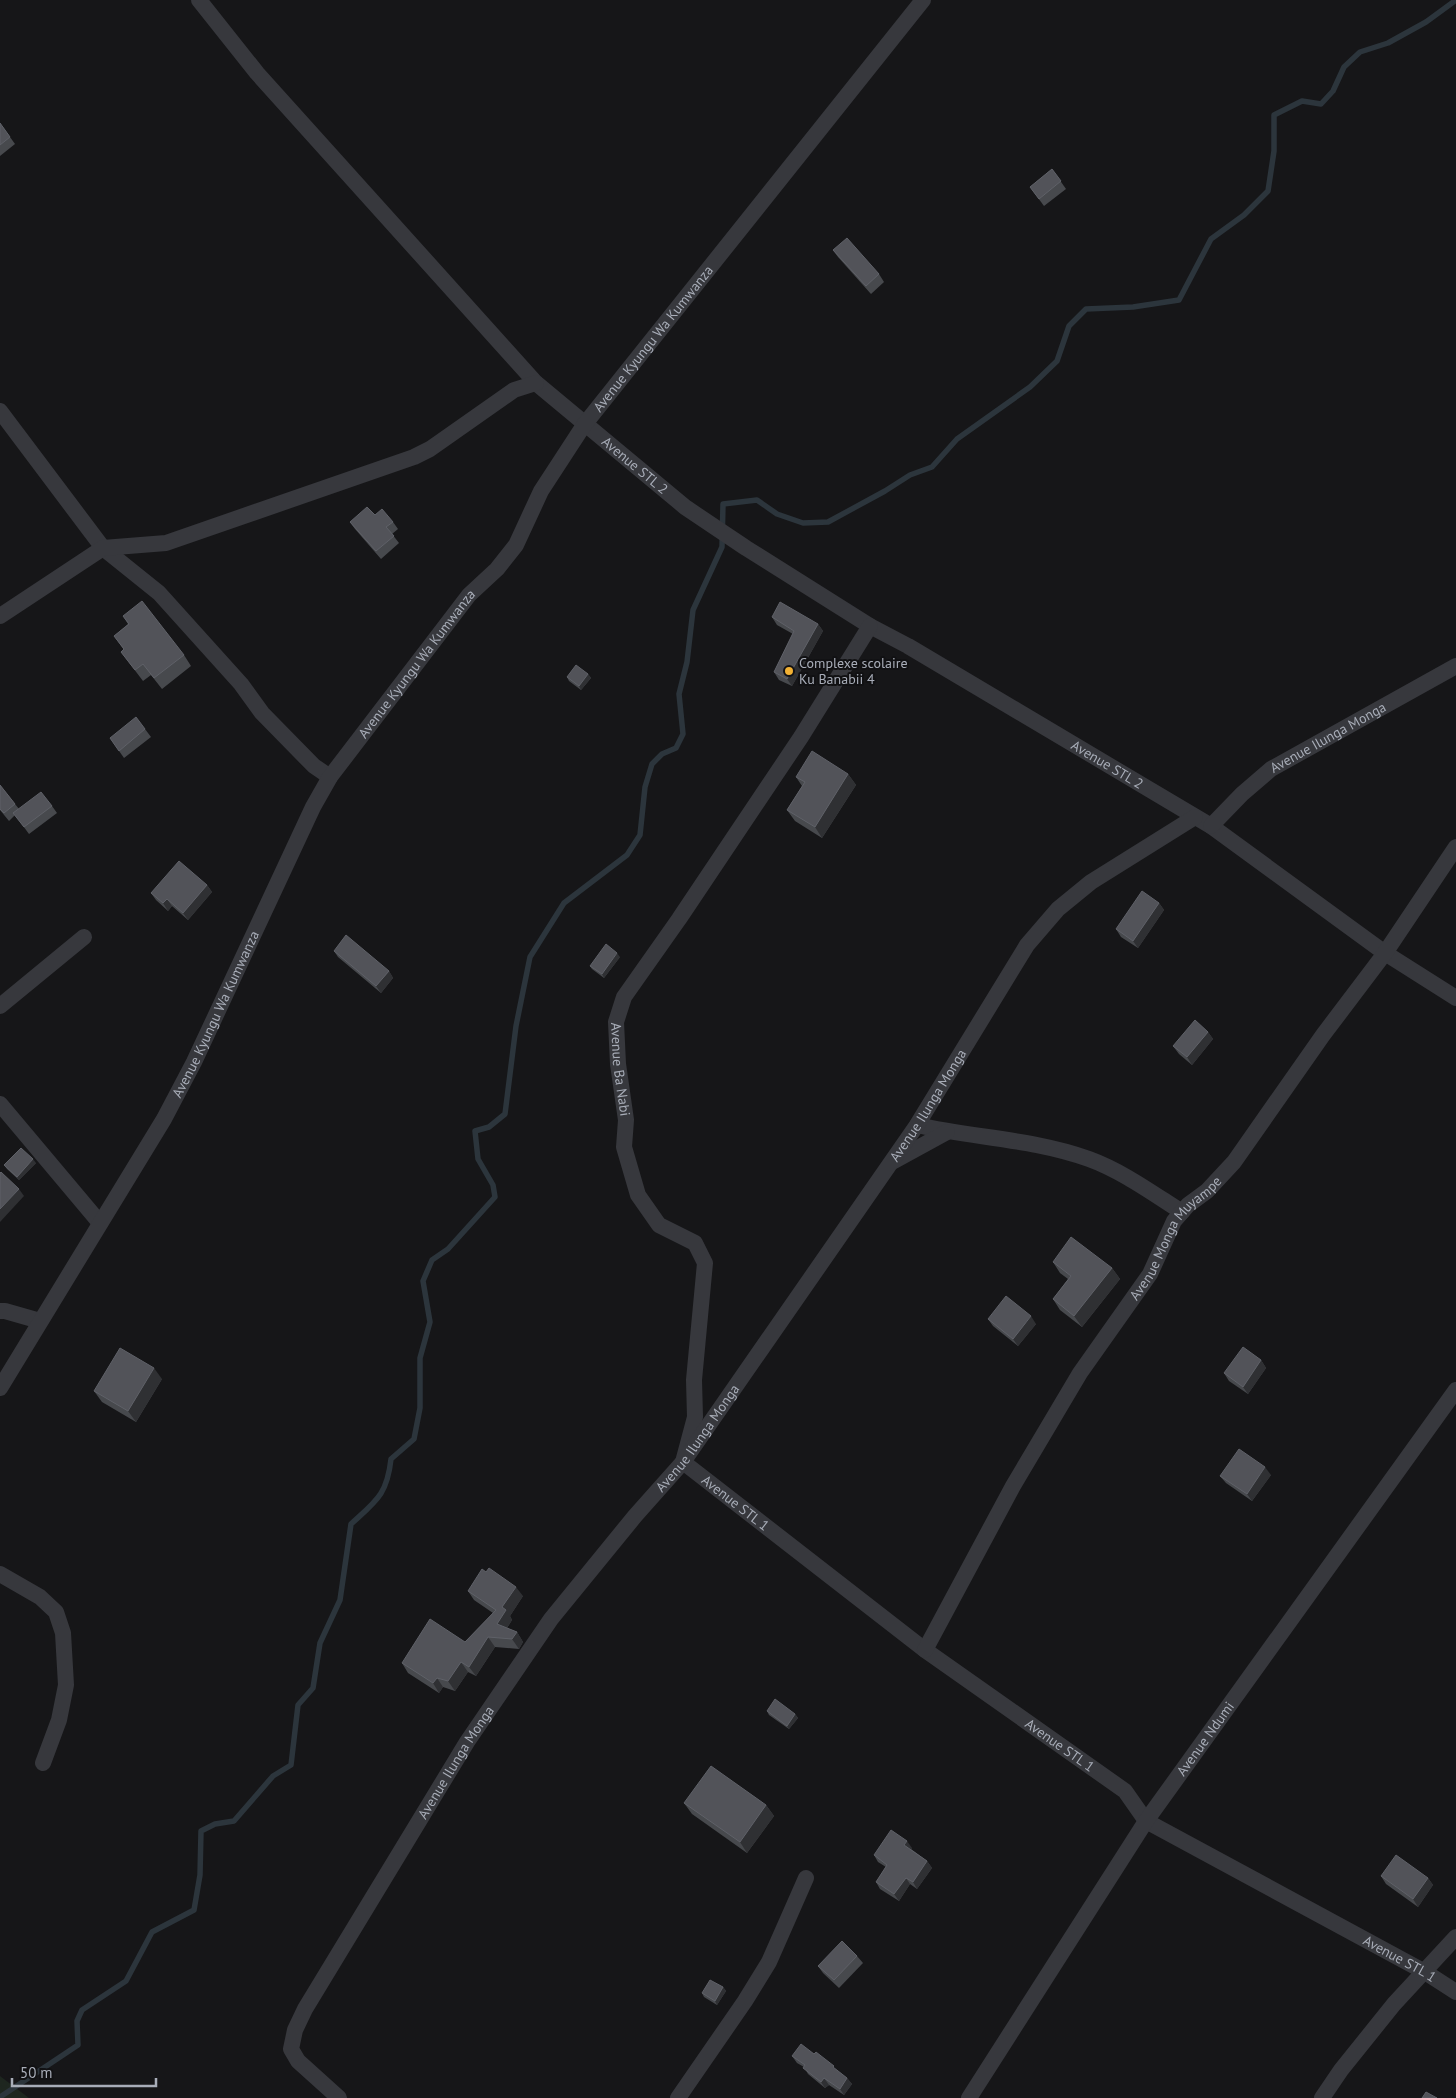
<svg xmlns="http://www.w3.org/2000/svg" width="1456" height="2098" font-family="'PT Sans',sans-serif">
<rect width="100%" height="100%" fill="#161618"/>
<polygon fill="#1e261f" points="0,2076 29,2098 0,2098"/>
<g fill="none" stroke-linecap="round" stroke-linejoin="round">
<path stroke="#2c353c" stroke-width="5.5" d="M 0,2097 L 78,2045 L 77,2021 L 82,2010 L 126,1981 L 152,1932 L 194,1910 L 200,1875 L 201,1831 L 215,1824 L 234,1821 L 273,1776 L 291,1765 L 298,1705 L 313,1688 L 320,1643 L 340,1600 L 351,1524 C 376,1501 387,1495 391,1459 L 414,1439 L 420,1408 L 420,1358 L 430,1322 L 423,1281 L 432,1260 L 448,1249 L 495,1197 L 493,1185 L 478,1159 L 475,1131 L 489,1127 L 505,1114 L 516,1026 L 530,957 L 564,903 L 627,855 L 640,835 L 645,787 L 652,764 L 662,754 L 676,748 L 683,734 L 679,694 L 687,662 L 693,610 L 722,547 L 723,504 L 757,500 L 777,514 L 803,523 L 828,522 L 885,491 L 910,475 L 932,467 L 957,439 L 1030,387 L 1057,361 L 1069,326 L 1086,309 L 1133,307 L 1179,300 L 1211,239 L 1244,215 L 1268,191 L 1274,151 L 1274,115 L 1302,101 L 1321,104 L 1333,91 L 1344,67 L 1360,52 L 1388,43 L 1426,22 L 1456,0"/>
<g stroke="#37383d" stroke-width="16">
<path id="s1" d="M 199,0 L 257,73 L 536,383 L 685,507 L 746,548 L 870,626 L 908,646 L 1211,826 L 1385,953 L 1456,998"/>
<polyline points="0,411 103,548 159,593 241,684 262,713 314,766 330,777"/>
<polyline points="0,616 103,548 166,543 414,457 430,449 514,390 536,383"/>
<path id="s2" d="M 870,626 L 801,737 L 679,919 L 624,997 L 616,1022 L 618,1064 L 626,1120 L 624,1147 L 638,1195 L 659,1225 L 695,1243 L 705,1263 L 694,1380 L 695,1417 L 683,1462 L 925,1650 L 1125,1791 L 1146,1821 L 1425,1972 L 1456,1992"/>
<path id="s3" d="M 1211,826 L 1242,794 L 1271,769 L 1456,666"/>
<polyline points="0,1006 84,937"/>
<polyline points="0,1104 100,1223"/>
<path d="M 917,1125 C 974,1138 1034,1139 1089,1159 C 1122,1171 1152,1193 1182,1212"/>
<polyline points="894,1161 947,1132"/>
<polyline points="0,1311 5,1311 40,1321"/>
<path id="s4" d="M 0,1388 L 164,1119 L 194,1062 L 313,807 L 330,777 L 469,595 L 497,569 L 516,545 L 541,491 L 584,425 L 923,0"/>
<polyline points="0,1574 40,1597 56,1612 63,1633 66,1685 59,1720 43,1763"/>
<path id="s5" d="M 925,1650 L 1013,1486 L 1080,1373 L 1150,1274 L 1174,1221 L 1188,1205 L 1207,1191 L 1234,1162 L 1323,1035 L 1385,953 L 1456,847"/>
<path id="s6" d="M 339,2098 L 298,2061 L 291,2049 L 295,2030 L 305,2009 L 467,1742 L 551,1619 L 635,1516 L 683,1462 L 917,1125 L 1027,945 L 1058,909 L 1091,882 L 1195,817"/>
<polyline points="678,2098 745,2001 769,1962 806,1878"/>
<path id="s7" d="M 969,2098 L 1146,1821 L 1456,1390"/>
<polyline points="1322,2098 1341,2070 1394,2004 1456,1937"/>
</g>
</g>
<g fill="#47494d">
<polygon points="0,123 15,144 0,156"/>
<polygon points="1052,169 1066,189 1044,206 1030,187"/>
<polygon points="833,250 879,274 884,282 871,294 838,257"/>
<polygon points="375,515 393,522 398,529 392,534 399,543 381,559 355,529 350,522"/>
<polygon points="123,616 184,655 191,666 162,689 151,675 143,681 121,652 124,650 114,636 128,624"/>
<polygon points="772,617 818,624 823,631 792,686 779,680 774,672 793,634 777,625"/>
<polygon points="588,674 591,678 581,690 569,681 567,677"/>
<polygon points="145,729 151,737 124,758 110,738"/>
<polygon points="848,774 856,785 822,838 795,821 787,810 802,786 796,777"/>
<polygon points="0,785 19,809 52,806 57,813 29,834 15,815 9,821 0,810"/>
<polygon points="207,885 212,892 188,920 172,906 168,911 156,900 151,893"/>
<polygon points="1159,903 1164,910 1138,948 1121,937 1116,929"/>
<polygon points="334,951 389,971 393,978 381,993 338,957"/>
<polygon points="620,957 604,978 592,969 590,966"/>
<polygon points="1208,1032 1213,1039 1192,1065 1179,1054 1173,1046"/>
<polygon points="36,1163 19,1180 7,1169 4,1165"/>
<polygon points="1053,1262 1112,1268 1120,1279 1082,1327 1060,1310 1053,1299 1068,1279 1060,1273"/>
<polygon points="988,1319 1036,1324 1018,1346 993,1326"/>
<polygon points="1261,1360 1266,1368 1248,1394 1229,1381 1224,1373"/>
<polygon points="162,1379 136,1422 102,1402 94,1391"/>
<polygon points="1271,1475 1252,1501 1226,1483 1220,1476"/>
<polygon points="468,1591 523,1596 510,1616 512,1620 507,1628 517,1632 523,1642 519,1649 495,1647 476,1676 468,1672 455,1691 443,1687 439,1693 408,1673 402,1663 465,1642 493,1613 474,1600"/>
<polygon points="767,1711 795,1714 798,1718 789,1729 769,1715"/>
<polygon points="684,1803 766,1805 774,1816 747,1853 692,1814"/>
<polygon points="912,1848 911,1849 927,1861 932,1868 917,1889 910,1884 899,1901 880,1889 876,1882 886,1867 878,1862 874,1855"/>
<polygon points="1381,1876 1428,1878 1433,1885 1418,1907 1386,1884"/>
<polygon points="857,1956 863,1963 839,1988 823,1973 818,1966"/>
<polygon points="723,1987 726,1991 717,2005 704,1997 702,1993"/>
<polygon points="792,2056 837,2071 847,2078 852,2084 844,2095 829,2085 825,2088 808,2074 804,2067 797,2063"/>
</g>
<g fill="#2f3033">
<polygon points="818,624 823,631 792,686 787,679"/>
<polygon points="588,674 591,678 581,690 579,686"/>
<polygon points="848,774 856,785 822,838 815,827"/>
<polygon points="207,885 212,892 188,920 183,913"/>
<polygon points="167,899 172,906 168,911 163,903"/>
<polygon points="1159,903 1164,910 1138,948 1133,941"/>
<polygon points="617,953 620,957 604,978 602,974"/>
<polygon points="389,971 393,978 381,993 376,986"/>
<polygon points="1208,1032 1213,1039 1192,1065 1187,1057"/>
<polygon points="33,1159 36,1163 19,1180 17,1177"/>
<polygon points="19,1189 24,1196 0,1222 0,1209"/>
<polygon points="1112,1268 1120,1279 1082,1327 1074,1316"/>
<polygon points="1031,1316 1036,1324 1018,1346 1013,1339"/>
<polygon points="1261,1360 1266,1368 1248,1394 1243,1387"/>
<polygon points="154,1368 162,1379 136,1422 128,1411"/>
<polygon points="1265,1467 1271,1475 1252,1501 1247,1494"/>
<polygon points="516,1587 523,1596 510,1616 512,1620 503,1634 497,1624 502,1607"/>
<polygon points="517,1632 523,1642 519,1649 512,1639"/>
<polygon points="488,1637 495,1647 476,1676 469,1667"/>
<polygon points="461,1662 468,1672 455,1691 448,1681"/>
<polygon points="437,1678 443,1687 439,1693 433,1683"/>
<polygon points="795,1714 798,1718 789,1729 787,1726"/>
<polygon points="766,1805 774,1816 747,1853 740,1842"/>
<polygon points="907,1841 912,1848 909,1852 904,1845"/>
<polygon points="927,1861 932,1868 917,1889 913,1882"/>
<polygon points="906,1878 910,1884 899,1901 894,1894"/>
<polygon points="1428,1878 1433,1885 1418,1907 1413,1899"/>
<polygon points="723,1987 726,1991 717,2005 715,2001"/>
<polygon points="824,2078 829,2085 825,2088 821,2082"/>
<polygon points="847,2078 852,2084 844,2095 840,2089"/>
</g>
<g fill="#525359" stroke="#5f6168">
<polygon points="0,123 10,137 0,145"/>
<polygon points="1052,169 1061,181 1039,199 1030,187"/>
<polygon points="847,238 879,274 866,286 833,250"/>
<polygon points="367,507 375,515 382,509 393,522 386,527 394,536 376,551 350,522"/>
<polygon points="142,601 184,655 154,678 143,664 135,670 121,652 124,649 114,636 129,624 123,616"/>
<polygon points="780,602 818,624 787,679 774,672 794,631 772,617"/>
<polygon points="576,665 588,674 579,686 567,677"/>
<polygon points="136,717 145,729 119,751 110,738"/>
<polygon points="812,751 848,774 815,827 787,810 805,782 796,777"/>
<polygon points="0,785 15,804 4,813 0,809"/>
<polygon points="41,792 52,806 24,827 13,813"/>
<polygon points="179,861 207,885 183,913 167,899 163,903 151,893"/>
<polygon points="1142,891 1159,903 1133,941 1116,929"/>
<polygon points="346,935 389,971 376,986 334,951"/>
<polygon points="606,944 617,953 602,974 590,966"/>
<polygon points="1195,1020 1208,1032 1187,1057 1173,1046"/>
<polygon points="21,1148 33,1159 17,1177 4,1165"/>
<polygon points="1,1172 19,1189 0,1209 0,1173"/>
<polygon points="1071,1237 1112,1268 1074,1316 1053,1299 1071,1276 1053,1262"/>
<polygon points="1006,1296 1031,1316 1013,1339 988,1319"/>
<polygon points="1243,1347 1261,1360 1243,1387 1224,1373"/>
<polygon points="120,1348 154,1368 128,1411 94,1391"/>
<polygon points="1239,1449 1265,1467 1247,1494 1220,1476"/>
<polygon points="489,1568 516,1587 502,1607 506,1610 497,1624 517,1632 512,1639 488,1637 469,1667 461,1662 448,1681 437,1678 433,1683 402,1663 430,1619 465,1642 496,1610 468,1591 482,1569 486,1572"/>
<polygon points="775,1699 795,1714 787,1726 767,1711"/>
<polygon points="711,1766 766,1805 740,1842 684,1803"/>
<polygon points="891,1830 907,1841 904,1845 927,1861 913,1882 906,1878 894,1894 876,1882 887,1865 874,1855"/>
<polygon points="1396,1855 1428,1878 1413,1899 1381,1876"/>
<polygon points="842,1941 857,1956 834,1980 818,1966"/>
<polygon points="710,1980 723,1987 715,2001 702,1993"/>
<polygon points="801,2044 814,2054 816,2052 834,2066 833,2067 847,2078 840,2089 824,2078 821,2082 803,2068 805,2065 792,2056"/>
<polygon points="1426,2092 1437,2098 1422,2098"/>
</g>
<circle fill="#f2b134" stroke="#111113" stroke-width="2" cx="789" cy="671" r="5"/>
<g text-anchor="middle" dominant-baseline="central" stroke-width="4" stroke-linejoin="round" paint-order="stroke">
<g font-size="14" fill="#a8adb8" stroke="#111113">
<text stroke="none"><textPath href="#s4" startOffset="1242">Avenue Kyungu Wa Kumwanza</textPath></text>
<text stroke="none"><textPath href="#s1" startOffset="639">Avenue STL 2</textPath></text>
<text stroke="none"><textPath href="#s4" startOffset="838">Avenue Kyungu Wa Kumwanza</textPath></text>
<text stroke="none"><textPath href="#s3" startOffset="148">Avenue Ilunga Monga</textPath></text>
<text stroke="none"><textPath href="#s1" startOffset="1199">Avenue STL 2</textPath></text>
<text stroke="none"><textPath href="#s4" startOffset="432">Avenue Kyungu Wa Kumwanza</textPath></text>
<text stroke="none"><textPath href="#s2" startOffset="519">Avenue Ba Nabi</textPath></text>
<text stroke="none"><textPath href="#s6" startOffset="1211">Avenue Ilunga Monga</textPath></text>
<text stroke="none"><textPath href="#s5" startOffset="484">Avenue Monga Muyampe</textPath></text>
<text stroke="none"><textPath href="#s6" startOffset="806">Avenue Ilunga Monga</textPath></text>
<text stroke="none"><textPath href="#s2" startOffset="1014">Avenue STL 1</textPath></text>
<text stroke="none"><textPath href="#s7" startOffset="430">Avenue Ndumi</textPath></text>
<text stroke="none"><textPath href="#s2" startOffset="1419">Avenue STL 1</textPath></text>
<text stroke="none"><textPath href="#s6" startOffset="401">Avenue Ilunga Monga</textPath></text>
<text stroke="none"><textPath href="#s2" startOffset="1824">Avenue STL 1</textPath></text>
</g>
<g font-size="14" fill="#a8adb8" stroke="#111113" text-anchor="start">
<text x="799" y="663">Complexe scolaire<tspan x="799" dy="16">Ku Banabii 4</tspan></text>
</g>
</g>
<path d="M12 2078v8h144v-8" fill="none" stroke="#a8adb8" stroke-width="2.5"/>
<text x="20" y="2078" font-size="15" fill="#a8adb8" stroke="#111113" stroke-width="4" paint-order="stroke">50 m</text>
</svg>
